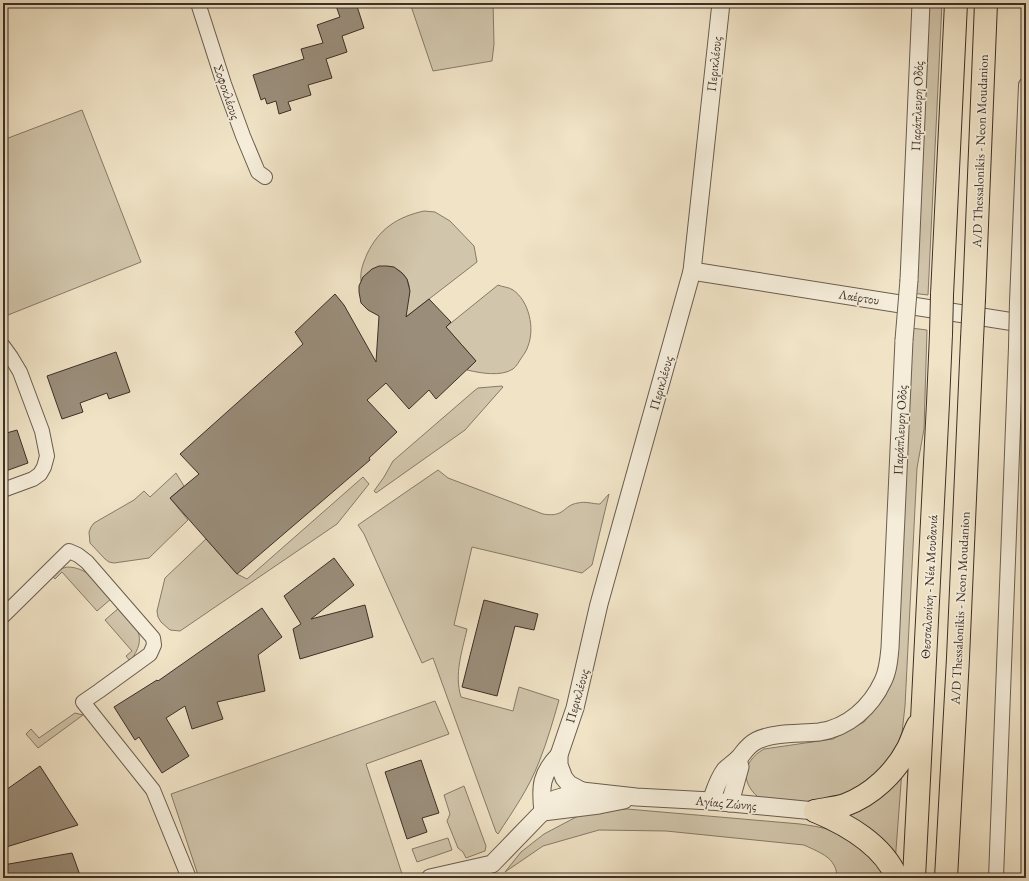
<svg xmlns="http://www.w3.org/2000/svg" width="1029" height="881" font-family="'EB Garamond',serif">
<rect width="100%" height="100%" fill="#f0e3c6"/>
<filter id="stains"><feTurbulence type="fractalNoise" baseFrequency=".005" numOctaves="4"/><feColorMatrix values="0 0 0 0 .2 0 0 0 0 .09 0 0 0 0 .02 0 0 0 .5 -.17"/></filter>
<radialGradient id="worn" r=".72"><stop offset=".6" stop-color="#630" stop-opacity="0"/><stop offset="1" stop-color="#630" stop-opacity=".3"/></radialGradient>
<g fill="#d1c5ab" stroke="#867a69">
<polygon points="410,3 493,3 494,44 492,61 433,71"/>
<polygon points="926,3 942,3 928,295 911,293"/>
<polygon points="82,110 141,262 3,317 3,140"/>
<path d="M 424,211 L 435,212 L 450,221 L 474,246 L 477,262 L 407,316 L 403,315 C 405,306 411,294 409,285 C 403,261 372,261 361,281 C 360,270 363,264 367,254 C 379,229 397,217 424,211 Z"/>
<path d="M 498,285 C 502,287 509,287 513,290 C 529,301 535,328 528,346 C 527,350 524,354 522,357 C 519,361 517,366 513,369 C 501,377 480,373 467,370 L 476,361 L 446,327 Z"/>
<path d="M 911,328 L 927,330 L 924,429 L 917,468 L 905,706 L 902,733 L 894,754 L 883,774 L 829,804 L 762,800 C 740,785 741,762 764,749 L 833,739 L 864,722 L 880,702 Z"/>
<polygon points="502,386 503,387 465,430 376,493 374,491 384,477 393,461 474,391 478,388"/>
<path d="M 438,470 L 448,478 L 543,514 C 565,518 563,505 578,503 C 585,501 593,504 600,504 L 609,494 L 592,565 L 582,573 L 472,547 L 454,625 L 467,629 C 462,652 454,674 461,697 L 513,711 L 519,687 L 559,700 C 553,721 547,742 539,762 C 529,788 513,811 498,834 L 496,832 L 433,658 L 422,663 L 364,534 L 358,525 Z"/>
<polygon points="176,473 184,486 170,498 188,520 149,558 114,563 109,562 105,559 90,543 89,532 91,527 94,523 134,500 144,491 150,497"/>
<polygon points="363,477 369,484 337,524 180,631 170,630 161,622 158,617 157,611 165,578 206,539 237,574 247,579"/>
<path d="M 67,567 C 88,567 99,584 112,598 L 97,611 L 62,572 L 55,579 L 52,575 L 60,569 Z"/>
<path d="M 120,607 C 136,626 149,637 130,661 L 126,656 L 132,651 L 105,620 Z"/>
<polygon points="435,701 449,734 366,764 403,877 199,878 171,794"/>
<polygon points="75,713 83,715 38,748 26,734 31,729 39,738"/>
<polygon points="902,770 895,863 834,816"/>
<polygon points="464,786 486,846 485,851 466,858 463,852 458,848 447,821 450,814 444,795"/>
<path d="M 627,809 L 800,824 C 828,828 843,831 864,851 C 873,859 879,867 885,878 L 837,878 C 837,858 821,853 804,845 L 666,831 L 599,830 L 543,846 L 505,872 L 521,852 L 544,834 L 580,815 L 605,811 Z"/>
<polygon points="448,838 452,850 417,862 412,849"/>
</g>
<g fill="#9a8d7a" stroke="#3c3027">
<polygon points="335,3 356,3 364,28 342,36 347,52 326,59 332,78 308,85 311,95 288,102 291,110 279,114 276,101 267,104 265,98 261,100 253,75 304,59 301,49 323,43 317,25 340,17"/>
<polygon points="379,266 387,266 394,267 402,273 407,279 410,291 406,317 429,299 451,322 446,327 476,361 436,399 429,390 409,409 386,383 367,400 397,432 369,458 370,460 237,574 170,498 199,474 180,454 303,344 295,332 335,294 344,305 376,362 379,316 368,310 361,303 359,292 359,286 363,277 372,269"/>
<polygon points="116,352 130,392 109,399 107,393 80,403 83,412 62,419 47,376"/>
<polygon points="17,430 28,463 3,472 3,434"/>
<polygon points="334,558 354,585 311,619 365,605 373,637 300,659 293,629 301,624 284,596"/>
<polygon points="484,600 538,614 534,630 515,626 497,696 462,687"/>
<polygon points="262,608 282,637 258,655 265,691 217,702 223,719 192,729 185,706 166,718 189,756 162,773 139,737 135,740 114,707 157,680 158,681"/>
<polygon points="421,760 439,813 422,818 427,832 407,839 385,772"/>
<polygon points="40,766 78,825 3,848 3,792"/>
<polygon points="72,853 81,878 3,878 3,865"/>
</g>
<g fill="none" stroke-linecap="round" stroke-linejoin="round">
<g stroke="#695d4f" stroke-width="16">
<g id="minor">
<polyline points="198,3 224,84 243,136 258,172 265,177"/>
<polyline points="1017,302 1026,85"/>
<polyline points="3,346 11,357 20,372 42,431 47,456 44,467 40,474 33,479 3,490"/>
<polyline points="3,616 69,551 78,555 87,562 153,638 154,645 150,654 99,691 83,702 153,790 189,878"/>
<polyline points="996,878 1016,347"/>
</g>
</g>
<g stroke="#695d4f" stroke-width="19">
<g id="tertiary">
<polyline points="692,271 1026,324"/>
<polyline points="909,280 921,3"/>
<polyline points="582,791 569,784 564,778 559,765 559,755 575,708 599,604 692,271 721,3"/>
<path d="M 711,801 C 715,790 718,779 725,770 C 729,766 734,763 739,758 C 744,752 748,745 756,741 C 773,732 800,734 819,732 C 848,728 871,707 883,681 C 888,671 889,659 890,648 L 904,340"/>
<polyline points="730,803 740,767 738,759"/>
<polyline points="543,812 599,805 624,800"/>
<path d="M 543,812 C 540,786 541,774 559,755"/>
<polyline points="430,878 492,864 555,799 582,791 636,797 711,801 815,811"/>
</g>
</g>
<g stroke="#3c3027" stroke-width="24">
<g id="trunk">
<polyline points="942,295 956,3"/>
<polyline points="974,299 986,3"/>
<path d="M 815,811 C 825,809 835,808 845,805 C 872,795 895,773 908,748 C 912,740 914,732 918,725"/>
<path d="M 815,811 C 846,824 883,844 897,878"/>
<polyline points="914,878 938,403 941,334"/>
<polyline points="946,878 958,658 972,339"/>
</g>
</g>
<use href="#minor" stroke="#f5edda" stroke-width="14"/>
<use href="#tertiary" stroke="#f5edda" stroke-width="17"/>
<use href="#trunk" stroke="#f0e3c6" stroke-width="22"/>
<g stroke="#695d4f" stroke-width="16" stroke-linecap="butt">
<polyline id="minor-bridge" points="1016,347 1017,302"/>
</g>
<g stroke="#695d4f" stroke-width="19" stroke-linecap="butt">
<polyline id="tertiary-bridge" points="904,340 909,280"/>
</g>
<g stroke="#3c3027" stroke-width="24" stroke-linecap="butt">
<g id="trunk-bridge">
<polyline points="941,334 942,295"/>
<polyline points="972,339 974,299"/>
</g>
</g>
<use href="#minor-bridge" stroke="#f5edda" stroke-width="14"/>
<use href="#tertiary-bridge" stroke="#f5edda" stroke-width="17"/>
<use href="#trunk-bridge" stroke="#f0e3c6" stroke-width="22"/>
</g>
<g text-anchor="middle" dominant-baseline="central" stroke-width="3.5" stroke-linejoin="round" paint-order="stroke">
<g font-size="13" fill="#3c3027" stroke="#f5edda">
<text transform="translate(714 64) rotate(-84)">Περικλέους</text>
<text transform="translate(227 92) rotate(71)">Σοφοκλέους</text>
<text transform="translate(917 106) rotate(-88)">Παράπλευρη Οδός</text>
<text transform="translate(980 151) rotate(-88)">A/D Thessalonikis - Neon Moudanion</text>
<text transform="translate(859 297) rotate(9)">Λαέρτου</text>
<text transform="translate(661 383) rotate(-74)">Περικλέους</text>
<text transform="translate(900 430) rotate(-87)">Παράπλευρη Οδός</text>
<text transform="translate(929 587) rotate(-87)">Θεσσαλονίκη - Νέα Μουδανιά</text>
<text transform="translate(960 608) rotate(-87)">A/D Thessalonikis - Neon Moudanion</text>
<text transform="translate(577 696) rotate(-74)">Περικλέους</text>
<text transform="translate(726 803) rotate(5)">Αγίας Ζώνης</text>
</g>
</g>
<rect width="1029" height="881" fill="none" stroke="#f0e3c6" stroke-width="16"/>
<rect x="4" y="4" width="1021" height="873" fill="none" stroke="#3c3027" stroke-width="2"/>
<rect x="8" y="8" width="1013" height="865" fill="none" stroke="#3c3027"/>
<rect width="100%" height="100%" filter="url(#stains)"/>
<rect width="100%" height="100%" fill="url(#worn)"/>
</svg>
